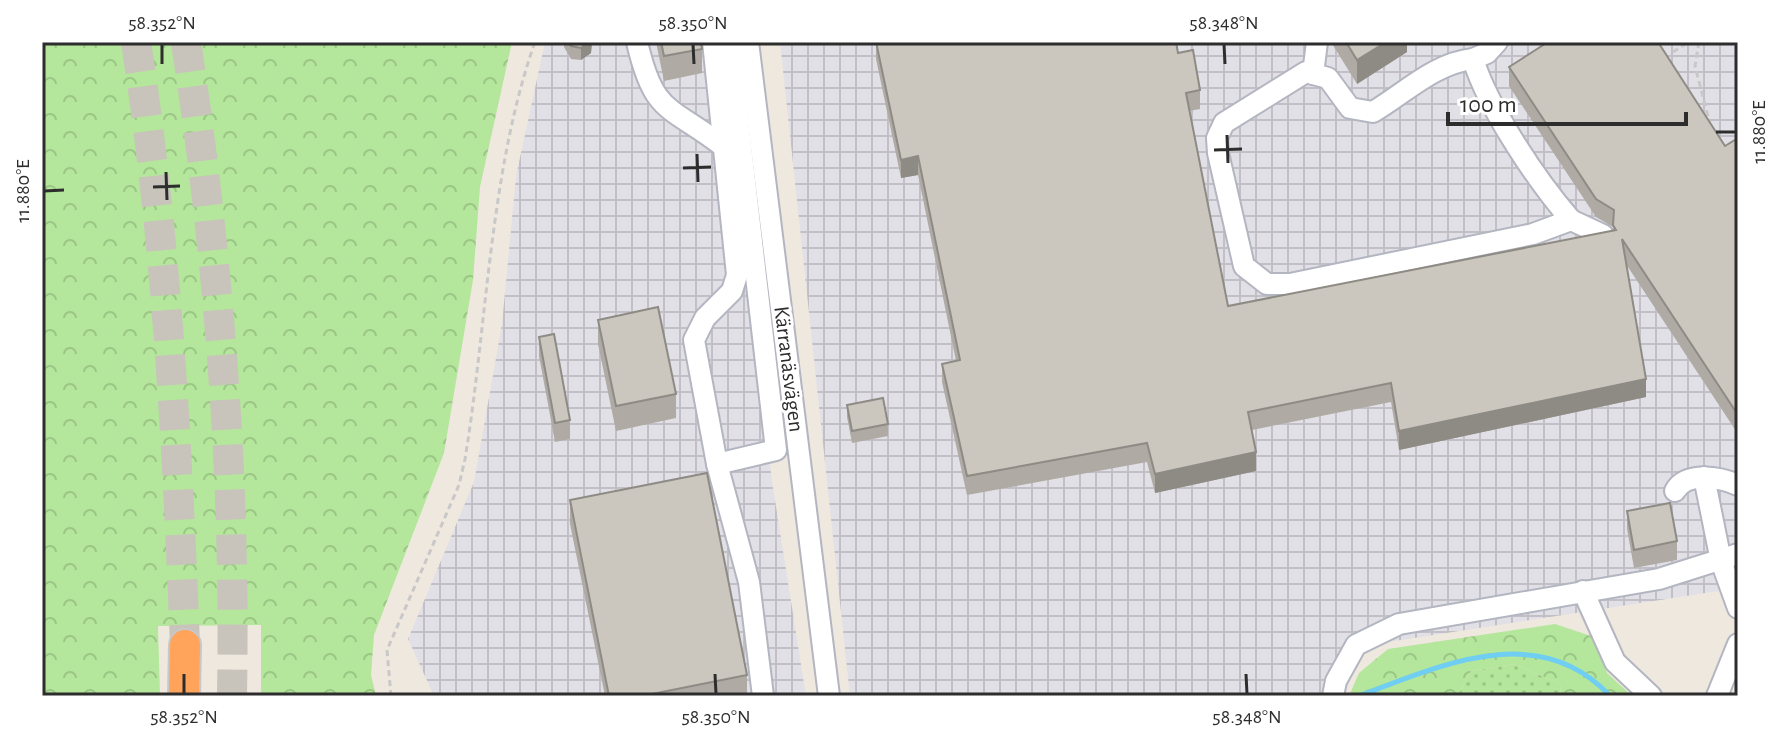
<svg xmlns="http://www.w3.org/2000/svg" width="1780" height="738" font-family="'Alegreya Sans',sans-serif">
<defs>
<pattern id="industrial-grid" width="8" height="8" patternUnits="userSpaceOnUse" patternTransform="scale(2)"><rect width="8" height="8" fill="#e2e0e7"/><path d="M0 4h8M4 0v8" fill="none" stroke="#c2c0c6"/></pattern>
<pattern id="grass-dots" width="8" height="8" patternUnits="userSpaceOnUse" patternTransform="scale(2)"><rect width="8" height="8" fill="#b4e69b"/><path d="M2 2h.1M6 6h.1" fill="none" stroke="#9bc686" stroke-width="1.8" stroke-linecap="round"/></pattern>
<pattern id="forest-crowns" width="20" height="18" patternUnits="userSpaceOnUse" patternTransform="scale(2)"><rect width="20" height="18" fill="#b4e69b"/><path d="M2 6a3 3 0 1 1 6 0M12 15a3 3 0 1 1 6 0" fill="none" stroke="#9bc686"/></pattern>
</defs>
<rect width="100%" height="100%" fill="#efe8df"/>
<g fill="url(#industrial-grid)">
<polygon points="545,42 720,42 772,481 806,696 434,696 408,639 474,482 502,324 516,176"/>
<polygon points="780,42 1738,42 1738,588 1362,646 1344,696 850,696"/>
</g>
<polygon fill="url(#grass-dots)" points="1514,664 1560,684 1561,696 1457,696 1471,671"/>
<g fill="url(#forest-crowns)">
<polygon points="42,42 512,42 480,187 473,280 444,453 374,635 371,675 376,696 261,696 261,625 158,626 160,696 42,696"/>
<polygon points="1555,624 1594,637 1607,673 1632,696 1561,696 1560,684 1514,664 1471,671 1457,696 1349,696 1359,673 1388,649"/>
</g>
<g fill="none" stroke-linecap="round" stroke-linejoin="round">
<path stroke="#71cef3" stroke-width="5" d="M 1359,696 C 1439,666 1539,619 1610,696"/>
<g stroke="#c8c3bb" stroke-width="30" stroke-dasharray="30 15" stroke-linecap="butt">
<path d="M 136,42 C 167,242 177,443 185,645"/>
<path d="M 186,42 C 219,258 236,478 232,696"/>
</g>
<g stroke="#b3b6c1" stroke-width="24">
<g id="minor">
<path d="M 637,42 C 654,116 670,105 724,147"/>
<polyline points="713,42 737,275 732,291 705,318 694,340 717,464 749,582 763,696"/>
<polyline points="748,42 829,696"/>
<path d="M 1497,42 L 1487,53 L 1473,59 C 1488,108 1537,181 1571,220"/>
<path d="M 1473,59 C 1435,63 1405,93 1373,112 L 1350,108 L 1328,78 L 1306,72 L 1224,123 L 1217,138 L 1218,153 L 1244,266 L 1267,284 L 1290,284 L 1533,234 L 1571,220 L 1603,235"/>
<polyline points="1313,74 1317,42"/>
<polyline points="717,464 776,450 729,42"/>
<polyline points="1704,477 1721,561 1738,608"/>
<path d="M 1675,491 C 1686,471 1720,477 1738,485"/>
<polyline points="1583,591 1615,662 1651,696"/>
<polyline points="1333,696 1336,681 1356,645 1399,624 1659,579 1738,554"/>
<polyline points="1717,696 1738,644"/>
</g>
</g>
<g stroke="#c8c8c8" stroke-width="34">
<polyline id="highway" points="184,696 185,645"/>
</g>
<g stroke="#c8c8c8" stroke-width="3" stroke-dasharray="6 4" stroke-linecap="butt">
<polyline points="1699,42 1695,66 1710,124"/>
<polyline points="1673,52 1688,42"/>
<path d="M 391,696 L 387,650 L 459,485 L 465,459 C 487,326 490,168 535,42"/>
</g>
<use href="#minor" stroke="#fff" stroke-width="20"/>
<use href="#highway" stroke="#ffa45a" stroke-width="30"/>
</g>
<g fill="#afaaa3">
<polygon points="564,42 592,42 591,53 581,60 571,59 564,47"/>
<polygon points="656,42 701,42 702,49 702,73 664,81"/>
<polygon points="876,42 1178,53 1200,90 1200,109 1189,111 1228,306 1613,231 1613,227 1596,217 1509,86 1509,67 1725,146 1738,138 1738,434 1626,264 1646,397 1399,450 1391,402 1252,430 1256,471 1155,493 1147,462 967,495 942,382 942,364 956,361 918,175 901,178 876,59"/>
<polygon points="1331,42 1407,42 1407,52 1357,84"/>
<polygon points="598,320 676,394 676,418 616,431 598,344"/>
<polygon points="539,337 570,420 570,439 555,442 539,356"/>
<polygon points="847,405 888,424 888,436 852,443 847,417"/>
<polygon points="570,500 747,675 747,696 605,696 570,524"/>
<polygon points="1627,511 1677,541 1677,560 1634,568 1627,529"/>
</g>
<g fill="#8e8b85">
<polygon points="588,42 592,42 591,53 581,60 581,48"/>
<polygon points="1386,42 1407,42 1407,52 1357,84 1357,60"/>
<polygon points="918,156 918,175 901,178 901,160"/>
<polygon points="1646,379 1646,397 1399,450 1399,431"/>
<polygon points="1256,452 1256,471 1155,493 1155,474"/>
</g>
<g fill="#cbc6be" stroke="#8e8b85" stroke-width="2">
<polygon points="569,42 588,42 581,48 571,46"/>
<polygon points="661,42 701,42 702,49 664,56"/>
<polygon points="876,42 1176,42 1178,53 1193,50 1200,90 1186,93 1228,306 1616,230 1613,225 1614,210 1596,199 1509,67 1548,42 1658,42 1725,146 1738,138 1738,415 1622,239 1646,379 1399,431 1391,383 1248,412 1256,452 1155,474 1147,443 967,476 942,364 960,360 918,156 901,160"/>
<polygon points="1346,42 1386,42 1357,60"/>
<polygon points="658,307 676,394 616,406 598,320"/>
<polygon points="554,334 570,420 555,423 539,337"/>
<polygon points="883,398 888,424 852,431 847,405"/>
<polygon points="707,473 747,675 642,696 609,696 570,500"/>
<polygon points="1670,503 1677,541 1634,550 1627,511"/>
</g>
<path fill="none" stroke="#2d2d2d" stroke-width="3" d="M 162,44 L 162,64M 693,44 L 694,64M 1224,44 L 1225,64M 1716,132 L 1736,132M 1227,135 L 1228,163M 1214,150 L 1242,149M 697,154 L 698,182M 683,168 L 711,167M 166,172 L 167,200M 153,187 L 180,186M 44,191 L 64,190M 184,674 L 184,694M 715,674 L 716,694M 1246,674 L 1247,694"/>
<g text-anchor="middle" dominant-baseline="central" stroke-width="6" stroke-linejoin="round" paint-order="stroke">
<g font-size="22" fill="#2d2d2d" stroke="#fff">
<text transform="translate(789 369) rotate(83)">Kärranäsvägen</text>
</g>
</g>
<rect width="1780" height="738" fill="none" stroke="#ffffff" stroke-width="88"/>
<path d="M1448 112v12h238v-12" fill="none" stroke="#2d2d2d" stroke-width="4"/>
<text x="1460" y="112" font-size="24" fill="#2d2d2d" stroke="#ffffff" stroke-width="6" paint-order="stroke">100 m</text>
<rect x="44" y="44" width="1692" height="650" fill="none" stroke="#2d2d2d" stroke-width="3"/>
<g font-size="20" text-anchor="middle" fill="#2d2d2d">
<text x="162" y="29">58.352°N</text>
<text x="693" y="29">58.350°N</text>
<text x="1224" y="29">58.348°N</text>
<text transform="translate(1758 132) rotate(-90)" y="7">11.880°E</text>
<text transform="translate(22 191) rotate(-90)" y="7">11.880°E</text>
<text x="184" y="723">58.352°N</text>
<text x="716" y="723">58.350°N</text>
<text x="1247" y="723">58.348°N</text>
</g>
</svg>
